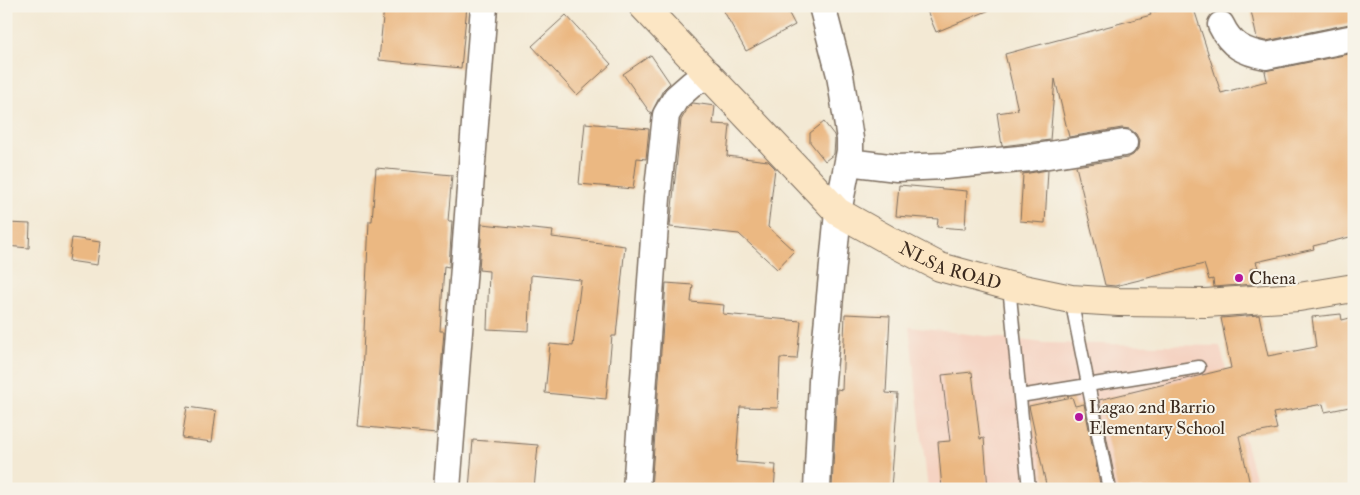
<svg xmlns="http://www.w3.org/2000/svg" width="1360" height="495" font-family="'IM FELL Double Pica',serif">
<style>
.built{fill:#f5d3c2}
.building{fill:#ebb882}
.lines{fill:none;stroke-linecap:round;stroke-linejoin:round}
.lane-casing{stroke:#7b6d5e;stroke-width:15}
.street-casing{stroke:#7b6d5e;stroke-width:29}
.secondary-casing{stroke:#7b6d5e;stroke-width:30}
.lane{stroke:#fff;stroke-width:12}
.street{stroke:#fff;stroke-width:26}
.secondary{stroke:#fce6c4;stroke-width:28}
.poi-dot{fill:#b5179e;stroke:#f7f3e8;stroke-width:2}
.labels{text-anchor:middle;dominant-baseline:central;stroke-width:4;stroke-linejoin:round;paint-order:stroke}
.street-label{font-size:18px;fill:#3b2a1e;stroke:#f7f3e8}
.poi-label{font-size:18px;fill:#3b2a1e;stroke:#f7f3e8;text-anchor:start}
</style>
<rect width="100%" height="100%" fill="#f7f3e8"/>
<filter id="ink" filterUnits="userSpaceOnUse"><feTurbulence type="fractalNoise" baseFrequency=".02" numOctaves="2"/><feDisplacementMap in="SourceGraphic" scale="10" xChannelSelector="R" yChannelSelector="G"/><feConvolveMatrix kernelMatrix="1 2 1 2 8 2 1 2 1" color-interpolation-filters="sRGB"/></filter>
<filter id="wash" filterUnits="userSpaceOnUse"><feTurbulence type="fractalNoise" baseFrequency=".0096" numOctaves="4" result="noise"/><feDisplacementMap in="SourceGraphic" scale="20" xChannelSelector="R" yChannelSelector="G"/><feGaussianBlur stdDeviation="1.12" result="paint"/><feColorMatrix in="noise" values="0 0 0 0 0 0 0 0 0 0 0 0 0 0 0 0 0 1.4 0 .05"/><feComposite in="paint" operator="in"/></filter>
<g filter="url(#wash)">
<rect width="100%" height="100%" fill="#f3e9d4"/>
<path class="built" d="M909 327 1044 343 1220 346 1258 489H928Z"/>
<g id="blocks">
<path class="building" d="M384 6H467L461 68 379 60Z
M721 6H785L795 25 746 51Z
M925 6H997V7L936 32Z
M1170 6H1193L1221 93 1267 81 1265 71 1354 53V236L1313 246 1314 249 1256 262 1258 267 1250 269 1253 284 1214 287 1213 279 1209 280 1204 264 1115 286 1105 285 1076 166 1127 158 1133 155 1138 149 1139 140 1136 134 1130 129 1122 128 1069 137 1055 79 1050 140 1002 146 997 113 1018 110 1005 54 1151 15 1150 13Z
M1250 6H1354V23L1266 41 1257 39Z
M566 15 611 64 577 95 532 46Z
M651 55 670 83 663 90 651 114 623 74Z
M693 103 715 106 713 124 730 125 727 156 768 161 775 168 768 227 794 251 777 269 739 234 670 227 681 120 688 108Z
M824 122 834 135 835 140 834 154 825 161 810 142V133Z
M585 123 649 129 646 159 637 158 633 189 579 184Z
M376 168 452 175 448 221H452L449 267 444 266 440 331H444L436 434 357 426 362 376 369 221H372Z
M1048 170 1045 223 1020 221 1023 174Z
M899 185 967 191 965 229 937 227 938 219 896 216Z
M7 223 30 224 29 248 6 246Z
M482 224 553 231 552 237 625 246 616 336H612L606 399 545 393 550 344 573 346 581 280 531 275 529 331 487 329 489 271 479 270Z
M72 238 100 242 97 265 69 261Z
M666 283 693 285 691 302 724 305 723 314 801 321 797 359 780 358 778 408 740 407 736 462 776 465 774 489H651Z
M845 314 890 316 886 393 898 394 891 489H832L836 406 837 389 842 390Z
M1341 314 1342 320 1354 317V406L1325 412 1323 404 1273 413 1277 429 1239 436 1251 489H1117L1099 400 1231 368 1221 318 1259 315 1268 356 1316 347 1312 317Z
M972 372 980 439 984 438 988 489H942L938 442 950 441 942 375Z
M1072 397 1075 406 1084 404 1101 489H1047L1029 406Z
M187 407 216 411 212 442 182 438Z
M473 440 538 445 534 489H469Z"/>
</g>
</g>
<g filter="url(#ink)">
<use href="#blocks" fill-opacity="0" stroke="#7b6d5e" stroke-width="1"/>
<g class="lines">
<g class="lane-casing">
<path id="lane" d="M1009 286 1029 489
M1071 299 1109 489
M1020 396 1199 367"/>
</g>
<g class="street-casing">
<path id="street" d="M1221 25C1231 46 1244 52 1266 56L1354 38
M848 162 897 168 945 166 1030 158 1124 143
M447 489 484 6
M636 489 657 198 666 115 676 98 692 84 709 74
M817 489 822 381 838 212 850 151V139L840 75 822 6"/>
</g>
<g class="secondary-casing">
<g id="secondary">
<path id="s1" d="M643 6 838 212 890 241 940 267 1009 286 1071 299 1119 302 1205 303 1299 297 1354 288"/>
</g>
</g>
<use href="#lane" class="lane"/>
<use href="#street" class="street"/>
<use href="#secondary" class="secondary"/>
</g>
</g>
<g class="poi-dot">
<circle cx="1239" cy="278" r="5"/>
<circle cx="1079" cy="417" r="5"/>
</g>
<g class="labels">
<g class="street-label">
<text stroke="none"><textPath href="#s1" startOffset="409">NLSA ROAD</textPath></text>
</g>
<g class="poi-label">
<text x="1249" y="278">Chena</text>
<text x="1089" y="407">Lagao 2nd Barrio<tspan x="1089" dy="21">Elementary School</tspan></text>
</g>
</g>
<rect width="1360" height="495" fill="none" stroke="#f7f3e8" stroke-width="25"/>
</svg>
